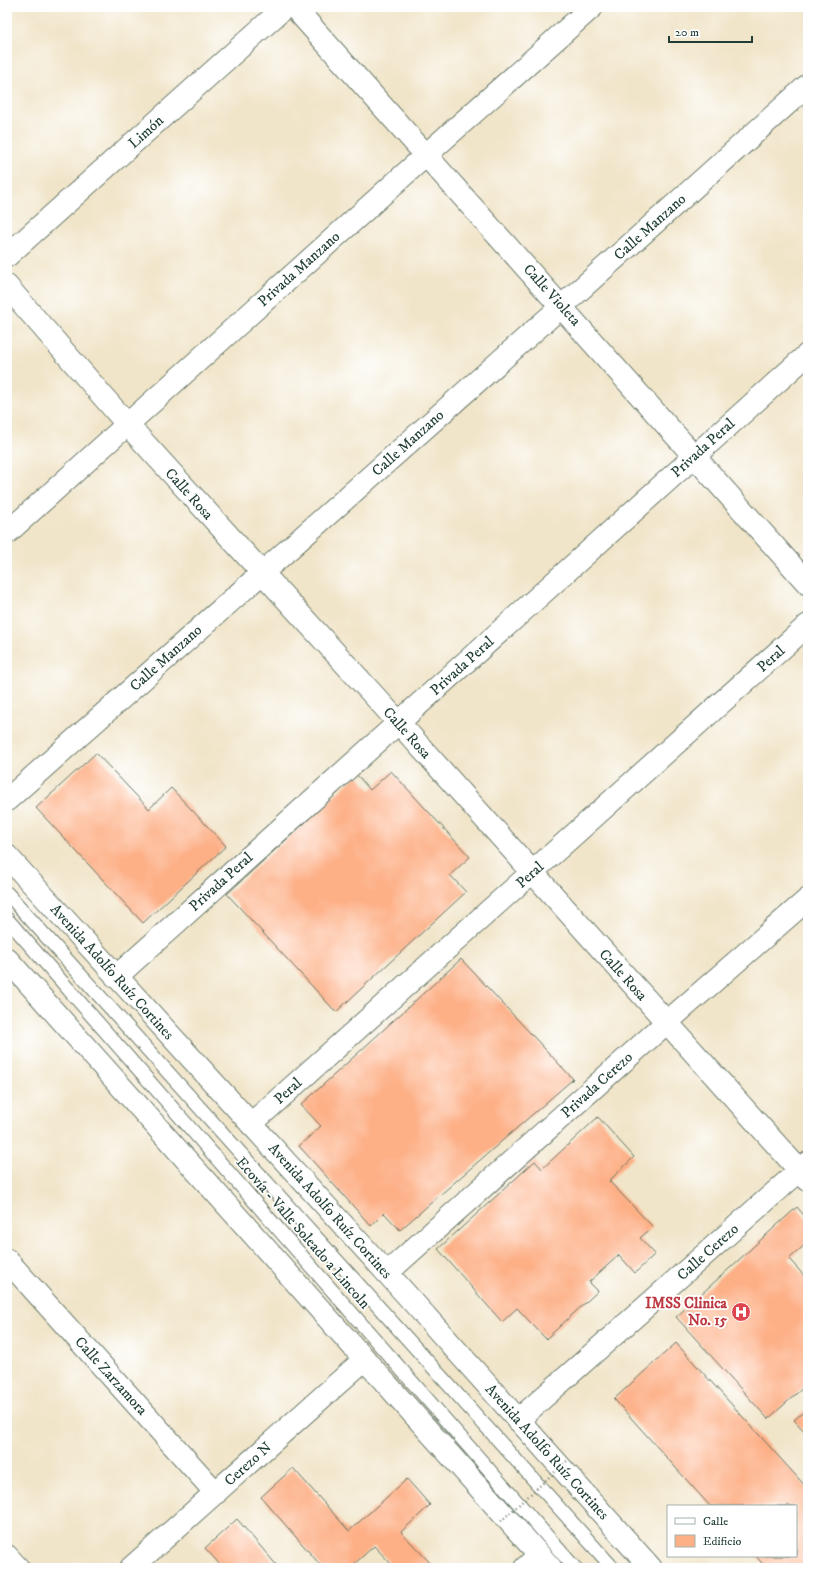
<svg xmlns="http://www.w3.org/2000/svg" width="815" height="1575" font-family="'IM FELL DW Pica',serif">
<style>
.building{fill:#fdaf85}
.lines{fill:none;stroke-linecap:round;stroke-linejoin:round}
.lane-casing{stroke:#687868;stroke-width:15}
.street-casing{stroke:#687868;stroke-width:24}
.primary-casing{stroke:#687868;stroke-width:24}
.lane{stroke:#fff;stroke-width:13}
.street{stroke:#fff;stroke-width:22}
.primary{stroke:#fff;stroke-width:22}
.path-bridge{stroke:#687868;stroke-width:2.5;stroke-dasharray:1 3;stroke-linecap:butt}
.labels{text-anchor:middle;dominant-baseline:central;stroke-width:3.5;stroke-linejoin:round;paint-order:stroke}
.street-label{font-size:15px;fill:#1f3d34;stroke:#fff}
.health-label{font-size:15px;font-weight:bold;fill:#be3a42;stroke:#fff;text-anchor:end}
</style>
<rect width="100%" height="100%" fill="#fff"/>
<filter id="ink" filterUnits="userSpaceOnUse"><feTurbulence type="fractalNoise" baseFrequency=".025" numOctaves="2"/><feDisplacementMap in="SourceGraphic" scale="8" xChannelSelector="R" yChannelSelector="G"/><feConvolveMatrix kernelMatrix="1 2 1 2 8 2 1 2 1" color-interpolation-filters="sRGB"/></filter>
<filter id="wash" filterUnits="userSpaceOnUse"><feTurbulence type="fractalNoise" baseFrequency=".012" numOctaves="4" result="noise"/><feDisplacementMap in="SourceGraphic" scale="16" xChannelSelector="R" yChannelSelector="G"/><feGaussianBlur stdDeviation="0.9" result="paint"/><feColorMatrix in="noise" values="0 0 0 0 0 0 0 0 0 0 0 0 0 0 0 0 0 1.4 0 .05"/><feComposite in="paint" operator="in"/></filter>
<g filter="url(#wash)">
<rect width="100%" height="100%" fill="#f1e5c9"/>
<g id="blocks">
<path class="building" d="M96 753 149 809 171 788 226 846 143 923 36 808Z
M391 771 470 857 450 875 466 892 336 1012 227 894 357 775 370 790Z
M461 959 573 1079 400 1230 384 1213 371 1226 299 1146 321 1126 301 1105Z
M598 1117 634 1157 609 1181 653 1227 640 1238 655 1254 635 1273 619 1255 589 1282 598 1291 546 1339 517 1308 502 1322 438 1249 535 1161 542 1169Z
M797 1207 808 1220V1242L789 1259 808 1280V1389L805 1386 768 1419 676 1317Z
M676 1343 808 1489V1568H766L756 1556H796V1506H710L614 1399Z
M808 1408V1433L807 1434 794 1420Z
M293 1468 349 1531 407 1479 430 1505 401 1532 435 1568H395L374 1546 350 1568H323L261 1497Z
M237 1519 279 1568H223L205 1548Z"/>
</g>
</g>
<g filter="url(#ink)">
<use href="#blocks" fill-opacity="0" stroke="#687868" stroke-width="1"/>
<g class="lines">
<g class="lane-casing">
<path id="lane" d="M7 893 613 1568
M7 919 575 1568"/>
</g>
<g class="street-casing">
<path id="street" d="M294 7 808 584
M7 256 285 7
M7 286 127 424 399 723 808 1180
M7 533 426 155 592 7
M7 800 562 306 808 85
M116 977 808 354
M251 1124 808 625
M7 1260 216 1493
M387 1273 666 1023 808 899
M518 1420 808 1163
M7 1556 18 1568
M131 1568 365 1359
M525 1568 539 1555"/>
</g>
<g class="primary-casing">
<path id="primary" d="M7 856 387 1273 651 1568
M7 959 551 1568"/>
</g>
<use href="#lane" class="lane"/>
<use href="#street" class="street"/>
<use href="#primary" class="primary"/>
<path class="path-bridge" d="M501 1521 568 1460"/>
</g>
</g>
<defs>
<g id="hospital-disc" transform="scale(1)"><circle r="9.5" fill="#e0444e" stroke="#fff"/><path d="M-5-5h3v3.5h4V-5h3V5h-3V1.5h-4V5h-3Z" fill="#fff"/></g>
</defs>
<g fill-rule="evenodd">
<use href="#hospital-disc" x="741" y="1312"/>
</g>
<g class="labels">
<g class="street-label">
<text transform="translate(146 132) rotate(-42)">Limón</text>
<text transform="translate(650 227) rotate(-42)">Calle Manzano</text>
<text transform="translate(299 269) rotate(-42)">Privada Manzano</text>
<text transform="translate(552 295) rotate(48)">Calle Violeta</text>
<text transform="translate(408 443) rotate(-42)">Calle Manzano</text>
<text transform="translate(703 448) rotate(-42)">Privada Peral</text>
<text transform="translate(189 494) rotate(48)">Calle Rosa</text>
<text transform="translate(166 658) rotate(-42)">Calle Manzano</text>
<text transform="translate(771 659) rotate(-42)">Peral</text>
<text transform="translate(462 666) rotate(-42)">Privada Peral</text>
<text transform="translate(407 733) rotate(48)">Calle Rosa</text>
<text transform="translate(530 875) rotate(-42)">Peral</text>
<text transform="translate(221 882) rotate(-42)">Privada Peral</text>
<text transform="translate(112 972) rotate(48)">Avenida Adolfo Ruíz Cortines</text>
<text transform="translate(623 975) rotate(48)">Calle Rosa</text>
<text transform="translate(597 1085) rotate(-42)">Privada Cerezo</text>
<text transform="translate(288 1091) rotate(-42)">Peral</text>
<text transform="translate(330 1211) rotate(48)">Avenida Adolfo Ruíz Cortines</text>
<text transform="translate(303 1233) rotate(49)">Ecovía - Valle Soleado a Lincoln</text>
<text transform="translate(708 1252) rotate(-42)">Calle Cerezo</text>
<text transform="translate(111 1376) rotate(48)">Calle Zarzamora</text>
<text transform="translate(547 1452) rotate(48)">Avenida Adolfo Ruíz Cortines</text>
<text transform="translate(248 1464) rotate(-42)">Cerezo N</text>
</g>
<g class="health-label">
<text x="727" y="1303">IMSS Clinica<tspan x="727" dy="17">No. 15</tspan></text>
</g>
</g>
<rect width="815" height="1575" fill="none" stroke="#fff" stroke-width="24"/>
<rect x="667" y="1505" width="130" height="52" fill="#ffffff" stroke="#a5b1ae"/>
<rect x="675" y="1518" width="20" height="6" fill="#ffffff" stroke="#a5b1ae"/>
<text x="703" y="1525" font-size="12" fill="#1f3d34">Calle</text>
<rect x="675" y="1535" width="20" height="12" fill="#fdaf85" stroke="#a5b1ae"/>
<text x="703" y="1545" font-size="12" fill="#1f3d34">Edificio</text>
<path d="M669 36v6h83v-6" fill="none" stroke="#1f3d34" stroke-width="2"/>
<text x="675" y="36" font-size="12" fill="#1f3d34" stroke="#ffffff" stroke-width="3" paint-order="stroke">20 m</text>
</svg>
